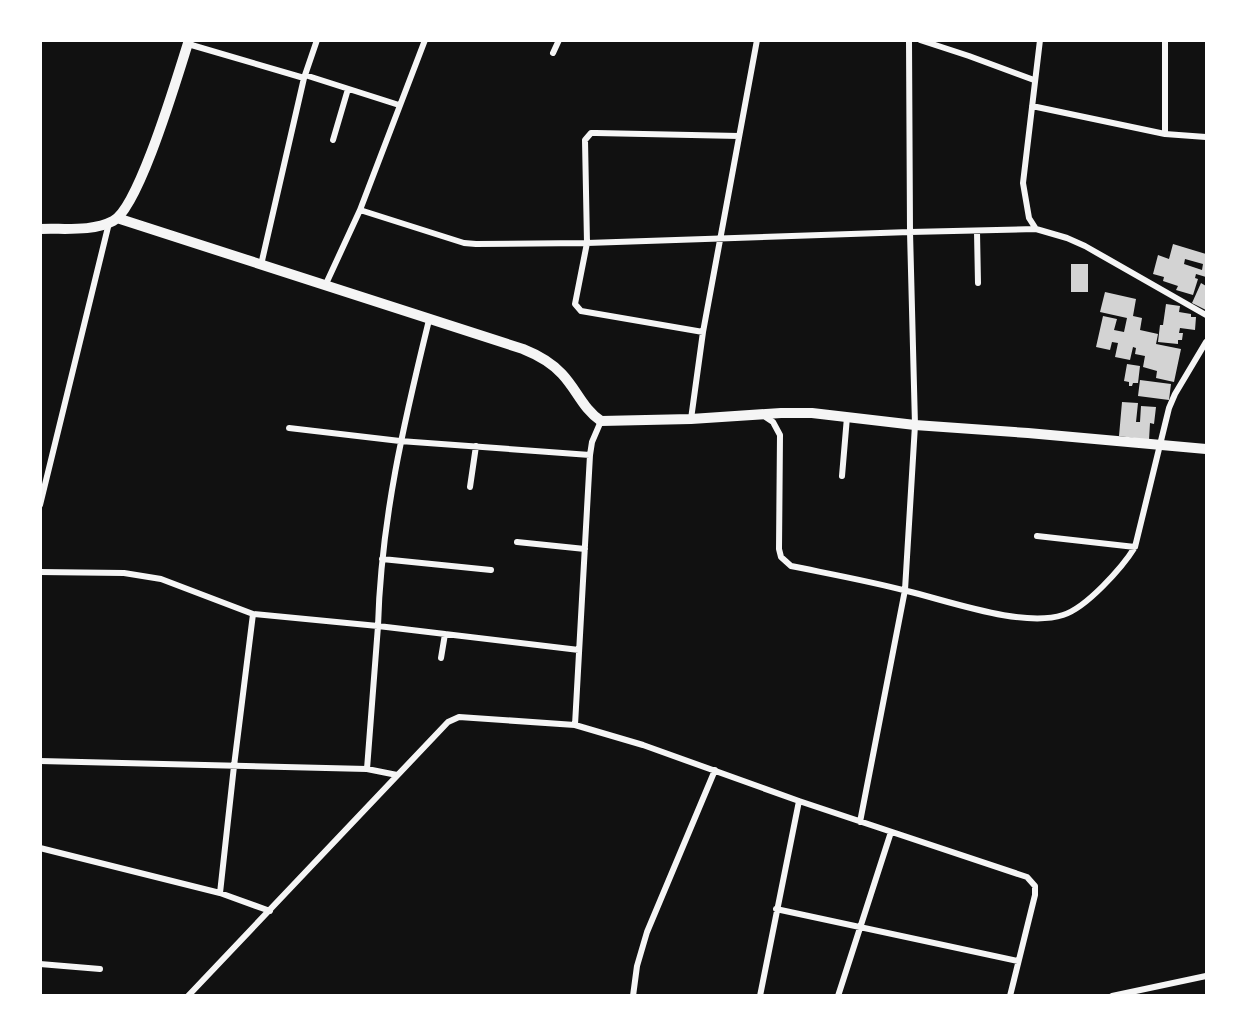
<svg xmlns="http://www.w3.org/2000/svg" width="1247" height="1036" font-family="'Public Sans',sans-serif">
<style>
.building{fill:#d3d3d3;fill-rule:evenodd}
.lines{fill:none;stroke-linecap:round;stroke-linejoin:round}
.minor{stroke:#f5f5f5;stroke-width:6}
.tertiary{stroke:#f5f5f5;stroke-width:10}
</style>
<rect width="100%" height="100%" fill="#111"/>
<path class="building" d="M1173 244 1206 254V277L1196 274 1195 278 1198 279 1193 295 1176 290 1178 286 1163 281 1164 277 1153 274 1158 255 1169 259ZM1185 259 1203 264 1202 270 1184 264Z
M1071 264H1088V292H1071Z
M1201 283 1206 286V310L1192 303Z
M1105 292 1136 299 1133 316 1142 318 1140 330 1158 334 1156 344 1181 349 1174 382 1156 378 1157 371 1143 367 1145 356 1135 354 1136 348 1133 347 1130 360 1115 357 1118 343 1112 342 1110 350 1096 347 1103 316 1117 319 1114 330 1124 332 1127 318 1100 312Z
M1166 304 1180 306 1179 312 1191 314V317H1196L1195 330 1180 328 1179 333H1183L1182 340H1178V344L1158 342 1160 325H1163Z
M1127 364 1140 366 1138 383H1133L1132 386H1129V382L1124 381Z
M1140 380 1171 384 1169 400 1138 396Z
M1122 402 1138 403 1136 422H1140L1141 406 1156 407 1154 424 1150 423 1149 440 1119 436Z"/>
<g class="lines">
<path class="minor" d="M425 40 360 210 464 243 476 244 587 243 910 232 1036 229 1067 238 1085 246 1206 315
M920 40 969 56 1034 80
M188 44 304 78
M553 53 559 40
M305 75 399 105
M1032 106 1165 134 1206 137
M1165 134V40
M333 140 348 89
M1036 229 1029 218 1023 183 1040 40
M977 232 978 283
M261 265 304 78 317 40
M325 286 360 210
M429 320C404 422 381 520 378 626L579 650
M703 332 581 311 575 304 587 243 585 140 591 133H596L739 136
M764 416 773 422 780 435 779 549 781 557 791 566C830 574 869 581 907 591 949 601 1023 628 1063 615 1086 608 1122 568 1135 547L1169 408 1175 394 1206 342
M691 419 703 332 757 40
M289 428 400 441 590 455
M842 476 847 417
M470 487 476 446
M40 505 109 223
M1037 536 1135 547
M517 542 585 549
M382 559 491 570
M40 572 124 573 161 579 253 614 378 626 367 769
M441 658 445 634
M575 725 590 455 592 442 601 421
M40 761 367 769 397 775
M860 822 905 590 915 425 910 232 909 40
M40 848 220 893 270 911
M220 893 234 766 253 614
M776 909 1018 961
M40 964 100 969
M188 996 448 722 459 717 575 725 643 745 799 801 1027 877 1035 886V895L1010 996
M633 996 637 966 647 932 715 770
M760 996 799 801
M838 996 891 832
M1112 996 1206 976"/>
<path class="tertiary" d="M117 218 523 349C538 355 551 362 562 374 577 390 583 409 601 421L691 419 781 413H812L915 425 1028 433 1206 449
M40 229C64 228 92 232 113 221 139 208 178 74 189 40"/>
</g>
<rect width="1247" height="1036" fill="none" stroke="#ffffff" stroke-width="84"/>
</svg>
